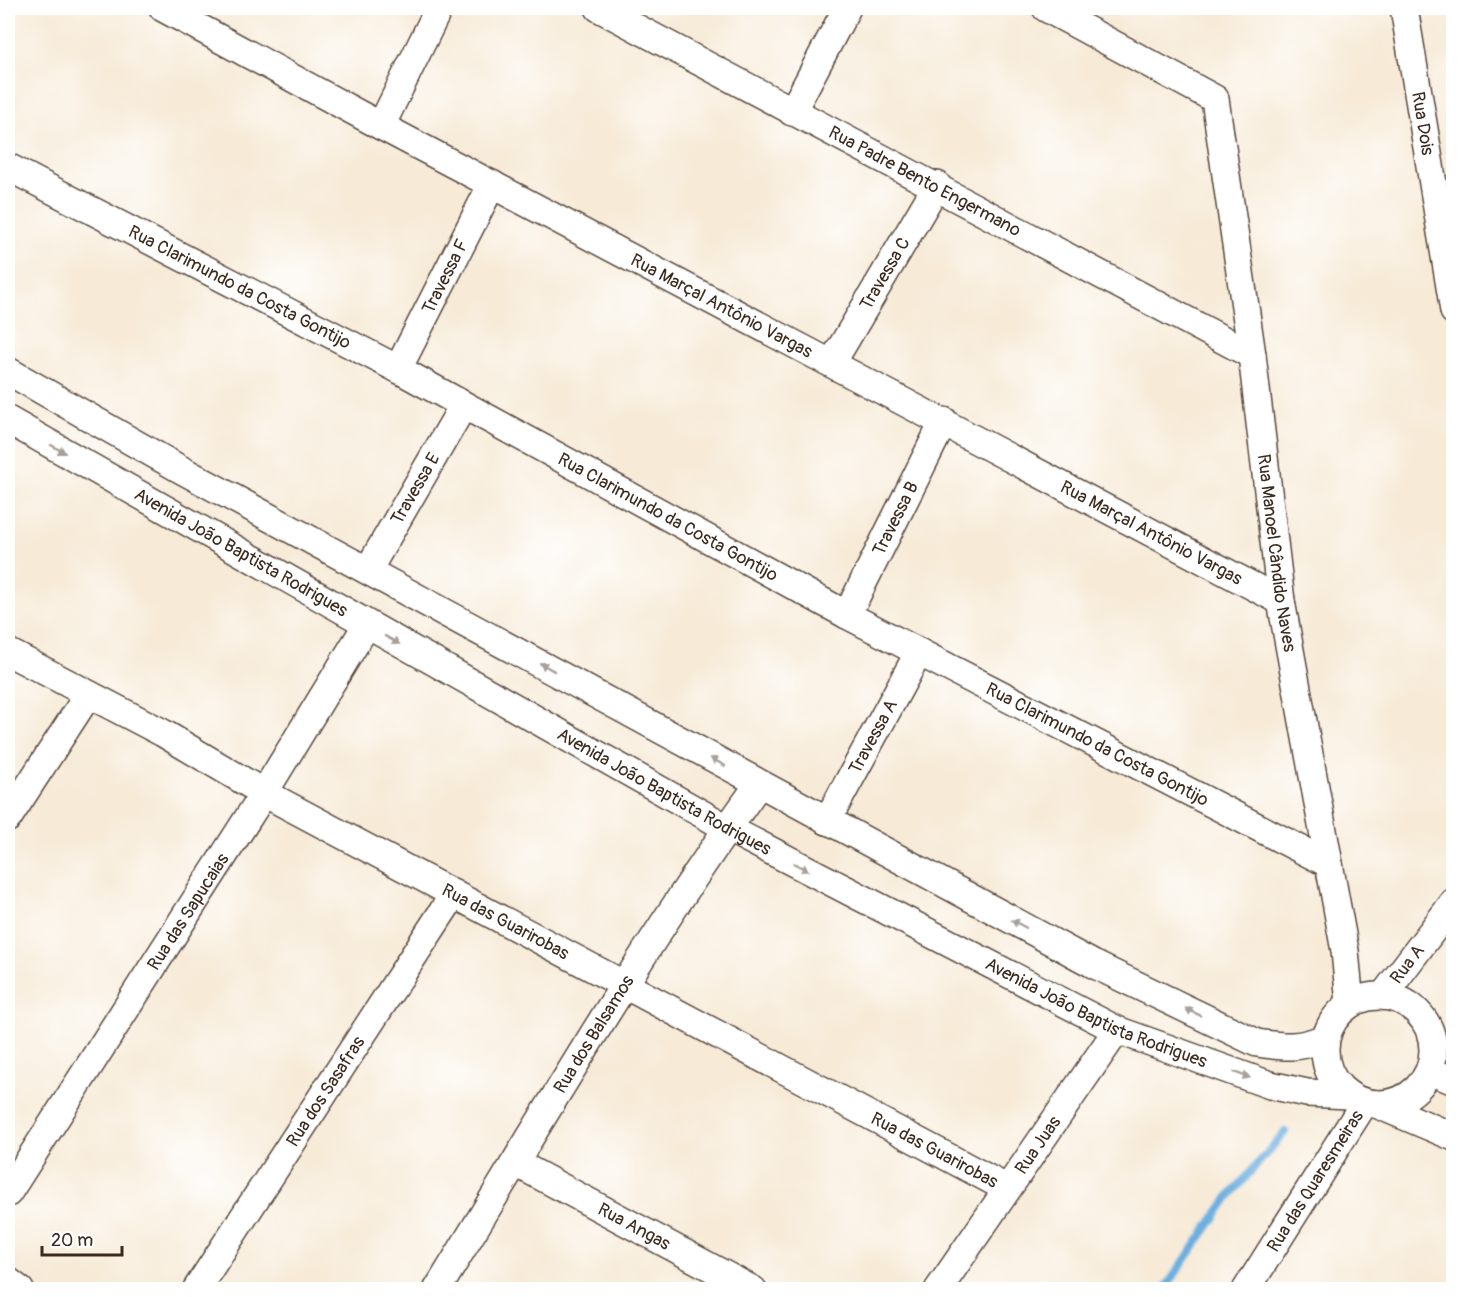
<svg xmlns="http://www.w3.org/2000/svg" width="1461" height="1297" font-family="Pangolin,sans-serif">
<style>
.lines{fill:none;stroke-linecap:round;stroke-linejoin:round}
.stream{stroke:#6bafe1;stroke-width:8}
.minor-casing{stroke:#57473a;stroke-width:30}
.minor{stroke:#fff;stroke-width:27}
.oneway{fill:#a79f9a}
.labels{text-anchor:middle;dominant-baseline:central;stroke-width:5;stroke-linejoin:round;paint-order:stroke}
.street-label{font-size:18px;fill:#3b2a1e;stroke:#fff}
</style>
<rect width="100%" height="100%" fill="#fff"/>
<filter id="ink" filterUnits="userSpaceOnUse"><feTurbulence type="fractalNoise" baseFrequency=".0167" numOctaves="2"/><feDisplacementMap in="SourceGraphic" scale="12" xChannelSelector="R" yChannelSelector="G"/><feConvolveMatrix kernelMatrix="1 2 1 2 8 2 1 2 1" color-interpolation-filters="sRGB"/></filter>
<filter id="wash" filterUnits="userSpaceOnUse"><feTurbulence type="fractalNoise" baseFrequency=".008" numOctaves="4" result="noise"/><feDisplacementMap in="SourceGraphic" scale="24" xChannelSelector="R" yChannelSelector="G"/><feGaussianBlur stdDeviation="1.35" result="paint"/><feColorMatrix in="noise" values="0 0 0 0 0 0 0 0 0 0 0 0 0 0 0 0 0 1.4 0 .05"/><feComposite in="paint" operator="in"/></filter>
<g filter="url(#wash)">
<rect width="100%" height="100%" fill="#f7ebd8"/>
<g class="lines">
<path class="stream" d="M1164 1290 1229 1197 1285 1132"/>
</g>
</g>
<g filter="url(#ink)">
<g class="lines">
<g class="minor-casing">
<g id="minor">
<path id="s1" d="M163 8 381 126 1281 601"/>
<path id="s2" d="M599 8 1252 355"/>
<path id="s3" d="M1046 8 1215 99 1252 355 1281 601 1345 951 1350 1004"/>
<path id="s4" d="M1404 8 1454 311"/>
<path d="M792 112 847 8"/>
<path d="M381 126 439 8"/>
<path id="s5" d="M8 167 398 369 847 615 1329 864"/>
<path id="s6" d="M832 363 937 185"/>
<path id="s7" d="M398 369 492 184"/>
<path d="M8 371 180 469 1093 964 1257 1043C1285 1047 1300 1049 1326 1037"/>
<path id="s8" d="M8 420 727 828 1117 1030 1270 1085 1307 1093 1349 1095"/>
<path id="s9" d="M368 570 463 406"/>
<path id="s10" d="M847 615 944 421"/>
<path id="s11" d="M8 652 163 733 264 793 1006 1188"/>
<path d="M8 818 88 695"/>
<path id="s12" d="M827 821 919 652"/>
<path id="s13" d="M1383 996 1454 902"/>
<circle cx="1379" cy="1050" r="54"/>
<path d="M1430 1071 1454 1081"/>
<path d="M1376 1104 1454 1137"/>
<path id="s14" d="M516 1163 753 1290"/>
<path id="s15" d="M8 1193 264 793 366 626"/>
<path d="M8 1281 20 1290"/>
<path id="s16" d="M196 1290 454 894"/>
<path id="s17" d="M437 1290C542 1120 642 946 759 784"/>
<path id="s18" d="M938 1290 1117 1030"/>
<path id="s19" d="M1246 1290 1365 1102"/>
</g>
</g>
<use href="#minor" class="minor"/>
</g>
<defs><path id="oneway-solid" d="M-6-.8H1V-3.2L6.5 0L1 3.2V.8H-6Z" transform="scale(1.5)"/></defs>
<g class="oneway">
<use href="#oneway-solid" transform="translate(58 449) rotate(30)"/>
<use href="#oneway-solid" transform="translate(392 640) rotate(29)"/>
<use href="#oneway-solid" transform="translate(547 667) rotate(-151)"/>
<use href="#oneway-solid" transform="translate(718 762) rotate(-151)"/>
<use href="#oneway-solid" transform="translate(801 867) rotate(27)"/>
<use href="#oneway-solid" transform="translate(1019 924) rotate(-152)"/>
<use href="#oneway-solid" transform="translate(1193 1012) rotate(-154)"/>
<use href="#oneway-solid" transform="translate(1242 1075) rotate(20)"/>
</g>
</g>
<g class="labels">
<g class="street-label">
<text stroke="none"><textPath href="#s4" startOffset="117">Rua Dois</textPath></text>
<text stroke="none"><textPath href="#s2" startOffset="369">Rua Padre Bento Engermano</textPath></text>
<text stroke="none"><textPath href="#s6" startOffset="104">Travessa C</textPath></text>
<text stroke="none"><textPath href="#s7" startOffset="104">Travessa F</textPath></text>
<text stroke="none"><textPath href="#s5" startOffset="261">Rua Clarimundo da Costa Gontijo</textPath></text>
<text stroke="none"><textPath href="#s1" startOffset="633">Rua Marçal Antônio Vargas</textPath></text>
<text stroke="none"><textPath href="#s9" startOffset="94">Travessa E</textPath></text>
<text stroke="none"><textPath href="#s5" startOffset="747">Rua Clarimundo da Costa Gontijo</textPath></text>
<text stroke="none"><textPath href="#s10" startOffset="108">Travessa B</textPath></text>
<text stroke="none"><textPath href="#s1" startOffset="1119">Rua Marçal Antônio Vargas</textPath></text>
<text stroke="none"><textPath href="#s3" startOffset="650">Rua Manoel Cândido Naves</textPath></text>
<text stroke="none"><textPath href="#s8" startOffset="268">Avenida João Baptista Rodrigues</textPath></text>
<text stroke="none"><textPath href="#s12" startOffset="96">Travessa A</textPath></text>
<text stroke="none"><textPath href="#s5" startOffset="1233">Rua Clarimundo da Costa Gontijo</textPath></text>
<text stroke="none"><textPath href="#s8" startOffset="754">Avenida João Baptista Rodrigues</textPath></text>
<text stroke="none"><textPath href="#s15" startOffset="334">Rua das Sapucaias</textPath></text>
<text stroke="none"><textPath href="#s11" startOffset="566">Rua das Guarirobas</textPath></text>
<text stroke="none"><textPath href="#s13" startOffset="40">Rua A</textPath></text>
<text stroke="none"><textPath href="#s8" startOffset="1240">Avenida João Baptista Rodrigues</textPath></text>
<text stroke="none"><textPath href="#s17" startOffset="300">Rua dos Balsamos</textPath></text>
<text stroke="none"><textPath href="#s16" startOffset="237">Rua dos Sasafras</textPath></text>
<text stroke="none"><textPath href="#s18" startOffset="176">Rua Juas</textPath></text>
<text stroke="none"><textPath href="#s11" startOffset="1052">Rua das Guarirobas</textPath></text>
<text stroke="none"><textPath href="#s19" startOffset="129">Rua das Quaresmeiras</textPath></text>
<text stroke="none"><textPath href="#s14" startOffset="134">Rua Angas</textPath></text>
</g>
</g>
<rect width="1461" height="1297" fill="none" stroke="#fff" stroke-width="30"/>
<path d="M42 1246v9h80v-9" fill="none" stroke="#3b2a1e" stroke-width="3"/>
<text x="51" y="1246" font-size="18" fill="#3b2a1e" stroke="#ffffff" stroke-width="4.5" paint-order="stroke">20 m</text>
</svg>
